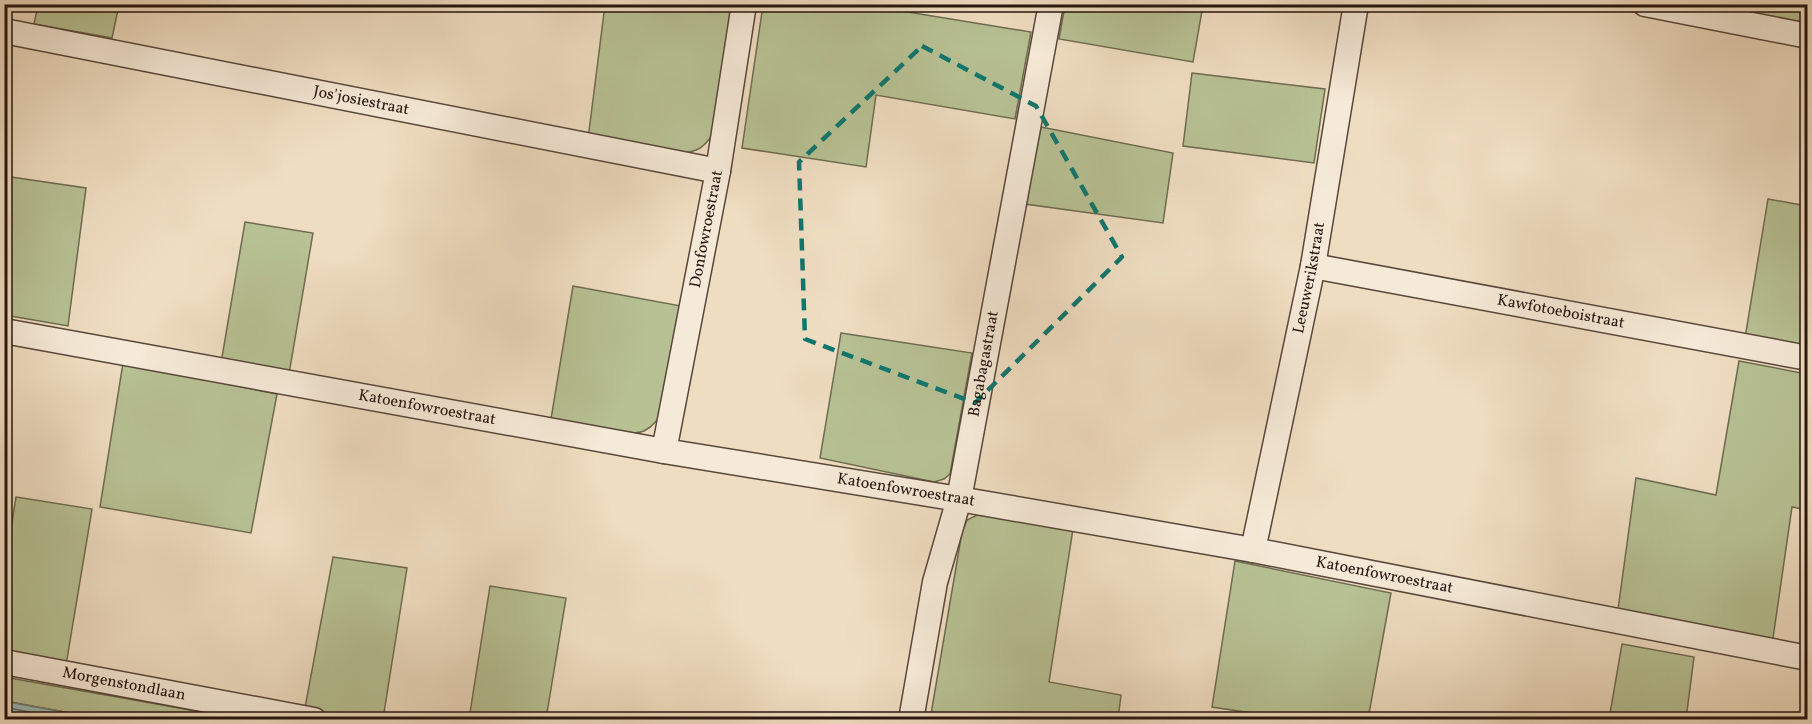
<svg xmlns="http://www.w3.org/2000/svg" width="1812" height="724" font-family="Vollkorn,serif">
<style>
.green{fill:#b7c194;stroke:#6e6b51;stroke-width:1.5}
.water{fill:#9abbb7;stroke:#6c7973;stroke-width:1.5}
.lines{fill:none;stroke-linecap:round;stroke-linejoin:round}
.shore{stroke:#606862;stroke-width:1.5}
.minor-casing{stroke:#58473b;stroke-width:27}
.minor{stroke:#f5e9d7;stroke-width:24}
.marked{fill:none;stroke:#0f766e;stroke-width:4.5;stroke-dasharray:12 8;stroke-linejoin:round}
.labels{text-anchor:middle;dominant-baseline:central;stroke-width:4.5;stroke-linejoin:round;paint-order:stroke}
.street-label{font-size:16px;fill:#26150e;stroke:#f5e9d7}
</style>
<rect width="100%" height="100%" fill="#efddc1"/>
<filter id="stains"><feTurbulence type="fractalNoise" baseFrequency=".00333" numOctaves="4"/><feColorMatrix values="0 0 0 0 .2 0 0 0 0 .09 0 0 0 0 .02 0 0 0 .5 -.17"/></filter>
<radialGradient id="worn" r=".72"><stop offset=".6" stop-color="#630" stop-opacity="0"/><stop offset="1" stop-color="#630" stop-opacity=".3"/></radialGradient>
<path class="green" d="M712 4 736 8 715 132C703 148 699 152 679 153L588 139 605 5Z
M38 5H119L112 38 34 24Z
M763 5H865L1031 32 1015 119 876 95 866 167 742 148Z
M1065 5H1203L1193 62 1059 39Z
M1666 5H1807V30Z
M1192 73 1325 89 1314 163 1183 146Z
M1041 127 1173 153 1163 223 1025 204Z
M4 176 86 188 68 326 5 315Z
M1768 199 1807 206V349L1745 338Z
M245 222 313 233 289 374 221 363Z
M573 286 681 306 663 410C658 419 654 426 644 431 628 438 570 423 551 419Z
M841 333 972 353 950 474 944 479 934 482 820 458Z
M1739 361 1807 374V510L1792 507 1772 645 1617 617 1636 478 1716 495Z
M123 363 277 394 251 533 100 507Z
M16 497 92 509 66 665 5 655V567Z
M987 510 1073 529 1049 682 1121 695 1118 719 930 720 962 532 967 520Z
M333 557 407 568 383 719H344L304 713Z
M1235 561 1391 593 1368 719H1293L1212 707Z
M490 586 566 598 546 719H469Z
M1622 644 1694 657 1686 719H1609Z
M4 677 242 719H103L5 701Z"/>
<path class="water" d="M5 701 14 703 103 719H5Z"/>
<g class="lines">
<path class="shore" d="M4 707 69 720"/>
<g class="minor-casing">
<g id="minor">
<path d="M1645 4 1808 36"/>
<path id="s1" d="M4 31 718 171"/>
<path id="s2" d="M1313 266 1808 358"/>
<path id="s3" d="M4 331 664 451 959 499 1253 550 1808 658"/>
<path id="s4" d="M664 451 718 171 744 4"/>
<path id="s5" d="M1253 550 1313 266 1356 4"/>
<path id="s6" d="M4 662 314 720"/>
<path id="s7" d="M911 720 935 582 959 499 1051 4"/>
</g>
</g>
<use href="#minor" class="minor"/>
</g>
<path class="marked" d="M922 46 1036 106 1122 257 975 403 805 339 799 162Z"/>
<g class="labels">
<g class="street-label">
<text stroke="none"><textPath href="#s1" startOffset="364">Jos'josiestraat</textPath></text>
<text stroke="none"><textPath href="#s4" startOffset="226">Donfowroestraat</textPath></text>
<text stroke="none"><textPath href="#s5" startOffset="278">Leeuwerikstraat</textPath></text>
<text stroke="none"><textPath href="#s2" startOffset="252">Kawfotoeboistraat</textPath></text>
<text stroke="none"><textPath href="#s7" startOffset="364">Bagabagastraat</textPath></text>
<text stroke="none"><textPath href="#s3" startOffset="430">Katoenfowroestraat</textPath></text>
<text stroke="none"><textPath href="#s3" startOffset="916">Katoenfowroestraat</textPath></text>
<text stroke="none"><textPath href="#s3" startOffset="1402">Katoenfowroestraat</textPath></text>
<text stroke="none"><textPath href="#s6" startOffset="122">Morgenstondlaan</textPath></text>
</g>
</g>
<rect width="1812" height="724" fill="none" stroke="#efddc1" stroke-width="24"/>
<rect x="6" y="6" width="1800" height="712" fill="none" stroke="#26150e" stroke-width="3"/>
<rect x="12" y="12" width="1788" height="700" fill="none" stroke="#26150e" stroke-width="1.5"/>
<rect width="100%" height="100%" filter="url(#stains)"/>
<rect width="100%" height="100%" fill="url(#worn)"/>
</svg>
